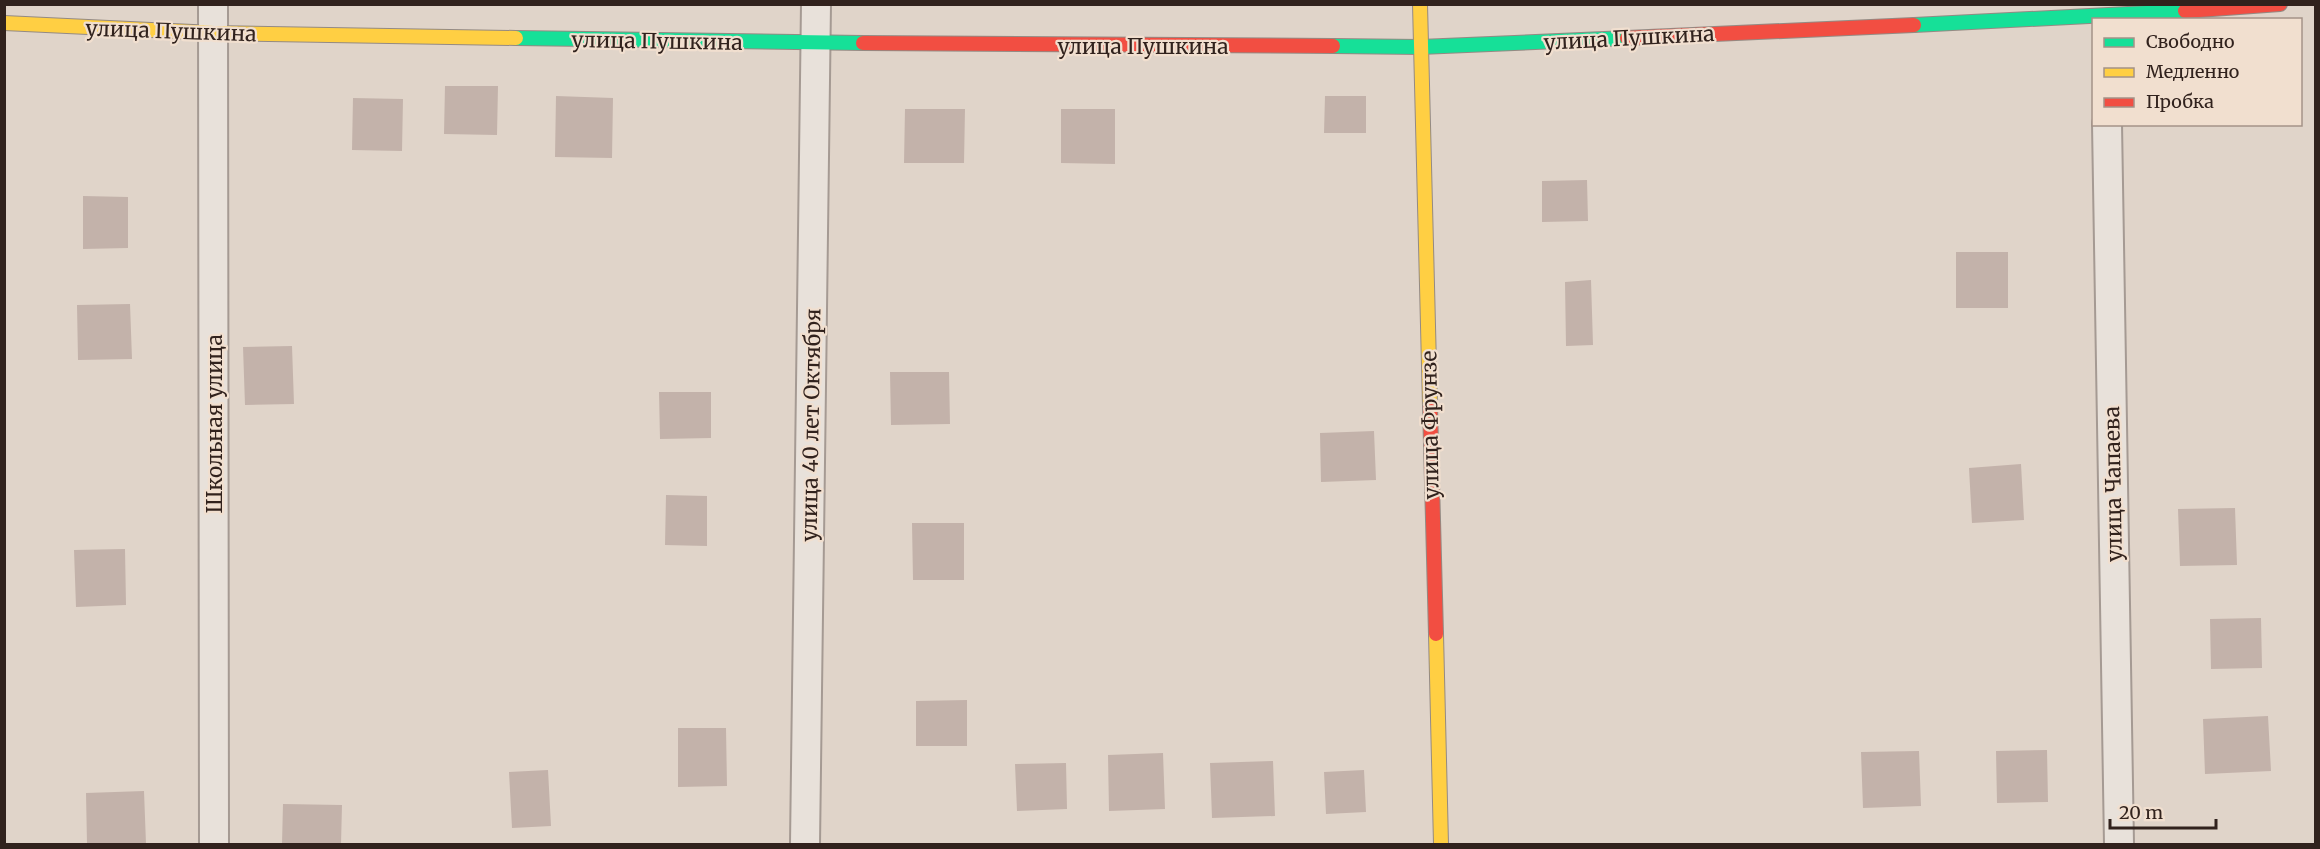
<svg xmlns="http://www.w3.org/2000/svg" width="2320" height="849" font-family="Merriweather,serif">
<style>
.building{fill:#c3b2aa}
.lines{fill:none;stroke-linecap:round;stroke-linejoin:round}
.street-casing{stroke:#a59a93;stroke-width:32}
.fast-casing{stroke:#948a83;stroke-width:16}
.slow-casing{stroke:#948a83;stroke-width:16}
.jam-casing{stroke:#948a83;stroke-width:16}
.street{stroke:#e8e1da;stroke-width:28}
.fast{stroke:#16e098;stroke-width:14}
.slow{stroke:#ffcf43;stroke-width:14}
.jam{stroke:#f24e42;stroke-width:14}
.labels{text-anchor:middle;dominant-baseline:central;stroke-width:4.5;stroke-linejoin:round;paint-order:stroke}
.street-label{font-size:21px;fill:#31221d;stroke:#f1dfcf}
</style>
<rect width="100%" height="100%" fill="#e0d4c9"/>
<path class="building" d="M445 86H498L497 135 444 134Z
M556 96 613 98 612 158 555 157Z
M1325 96H1366V133H1324Z
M353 98 403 99 402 151 352 150Z
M905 109H965L964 163H904Z
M1061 109H1115V164L1061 163Z
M1587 180 1588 221 1542 222V181Z
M83 196 128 197V248L83 249Z
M1956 252H2008V308H1956Z
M1591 280 1593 345 1566 346 1565 282Z
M130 304 132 359 78 360 77 305Z
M292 346 294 404 245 405 243 347Z
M890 372H949L950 424 891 425Z
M659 392H711V438L660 439Z
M1374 431 1376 480 1321 482 1320 433Z
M2021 464 2024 520 1972 523 1969 468Z
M666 495 707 496V546L665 545Z
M2235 508 2237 565 2180 566 2178 509Z
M912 523H964V580H913Z
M125 549 126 605 76 607 74 550Z
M2261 618 2262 668 2211 669 2210 619Z
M967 700V746H916V701Z
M2268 716 2271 771 2205 774 2203 719Z
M678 728H726L727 786 678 787Z
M2047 750 2048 802 1997 803 1996 751Z
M1919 751 1921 806 1863 808 1861 752Z
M1163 753 1165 809 1109 811 1108 755Z
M1273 761 1275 816 1212 818 1210 763Z
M1066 763 1067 809 1017 811 1015 764Z
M548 770 551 826 512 828 509 772Z
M1364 770 1366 812 1326 814 1324 772Z
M144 791 146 844H87L86 793Z
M283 804 342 805 341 844H282Z"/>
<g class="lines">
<g class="street-casing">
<path id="street" d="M213 4 214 844
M2107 124 2119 844
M805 844 816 4"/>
</g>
<g class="fast-casing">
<path id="fast" d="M1914 25 2185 11
M516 38 863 43
M1333 46 1420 47 1627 38"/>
</g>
<g class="slow-casing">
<path id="slow" d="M1420 4 1430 406
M4 23 214 33 516 38
M1436 634 1441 844"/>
</g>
<g class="jam-casing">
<path id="jam" d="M2185 11 2280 4
M1627 38 1914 25
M863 43 1333 46
M1430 406 1436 634"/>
</g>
<use href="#street" class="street"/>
<use href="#fast" class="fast"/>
<use href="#slow" class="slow"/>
<use href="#jam" class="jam"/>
</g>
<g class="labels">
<g class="street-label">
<text transform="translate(171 31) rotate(2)">улица Пушкина</text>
<text transform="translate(1629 38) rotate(-3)">улица Пушкина</text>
<text transform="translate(657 41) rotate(1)">улица Пушкина</text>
<text x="1143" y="46">улица Пушкина</text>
<text transform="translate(214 424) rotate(-90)">Школьная улица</text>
<text transform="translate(811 425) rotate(-89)">улица 40 лет Октября</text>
<text transform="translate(1430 425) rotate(-91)">улица Фрунзе</text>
<text transform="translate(2113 484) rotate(-91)">улица Чапаева</text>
</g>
</g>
<rect width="2320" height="849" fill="none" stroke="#31221d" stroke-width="12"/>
<rect x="2092" y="18" width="210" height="108" fill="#f1dfcf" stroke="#a49388" stroke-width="1.5"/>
<rect x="2104" y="38" width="30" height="9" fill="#16e098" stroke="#a49388" stroke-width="1.5"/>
<text x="2146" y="48" font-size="18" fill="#31221d">Свободно</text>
<rect x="2104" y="68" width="30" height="9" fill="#ffcf43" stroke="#a49388" stroke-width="1.5"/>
<text x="2146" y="78" font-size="18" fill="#31221d">Медленно</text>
<rect x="2104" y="98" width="30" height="9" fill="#f24e42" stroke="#a49388" stroke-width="1.5"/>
<text x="2146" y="108" font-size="18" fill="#31221d">Пробка</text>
<path d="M2110 819v9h106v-9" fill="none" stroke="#31221d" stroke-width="3"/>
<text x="2119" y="819" font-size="18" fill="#31221d" stroke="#f1dfcf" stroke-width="4.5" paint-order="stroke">20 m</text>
</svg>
